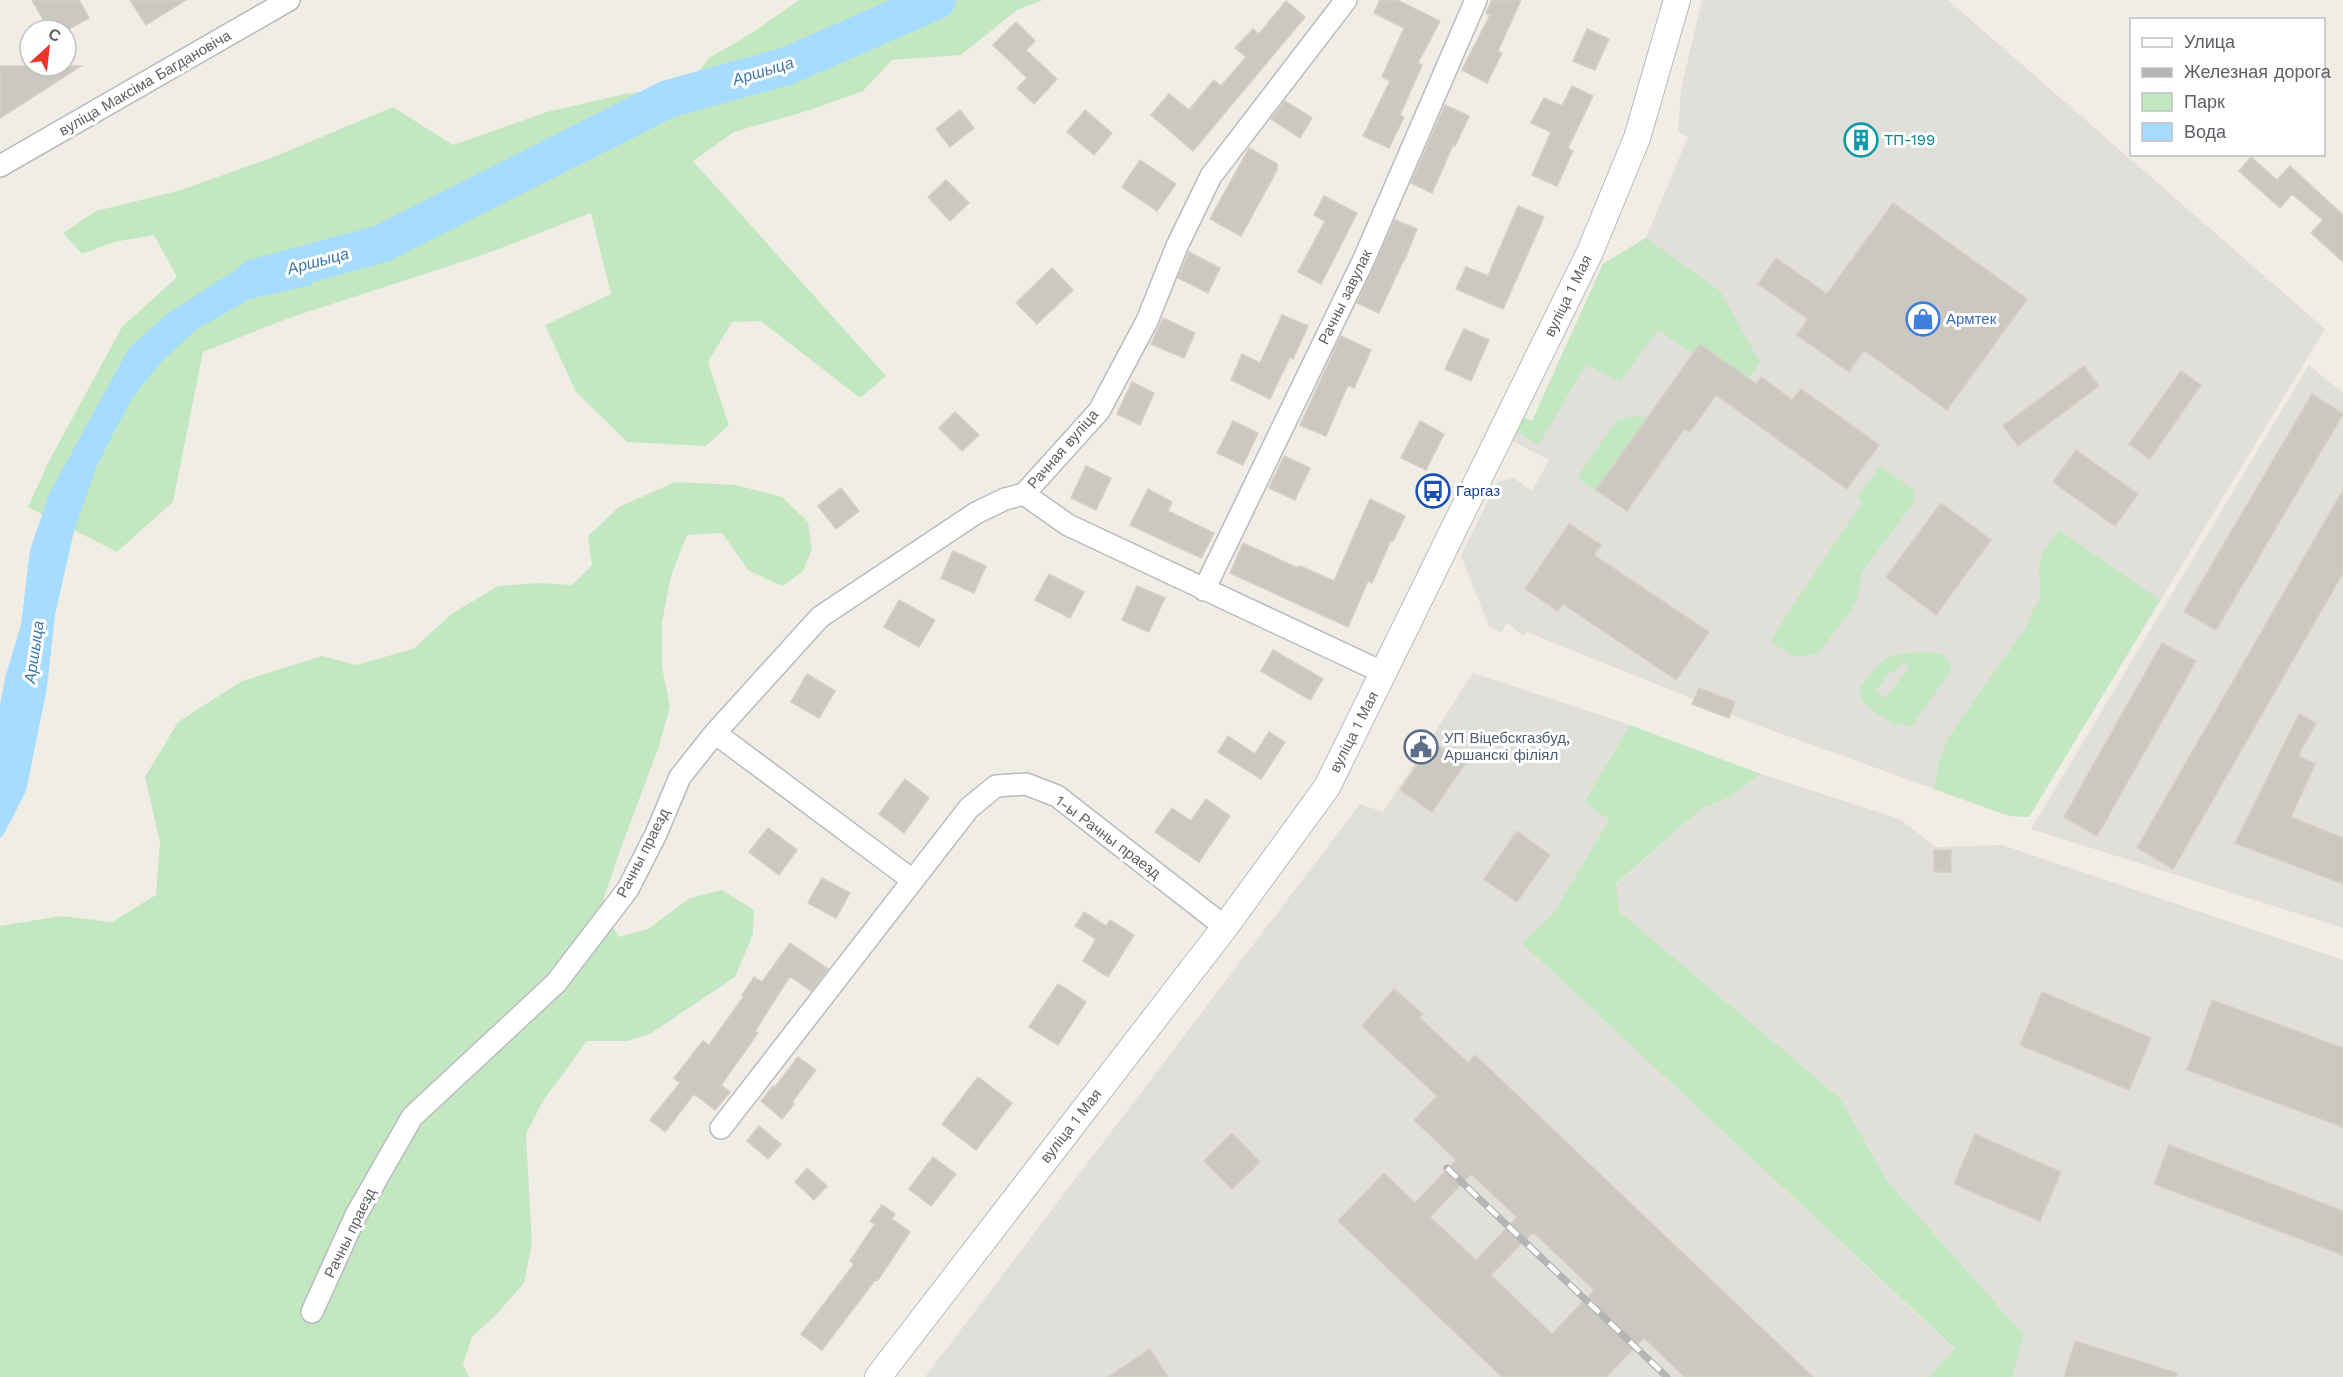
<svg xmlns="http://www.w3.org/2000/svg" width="2343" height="1377" font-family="'Work Sans',sans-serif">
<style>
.industrial{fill:#e1dfd9}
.green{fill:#c3e8c1;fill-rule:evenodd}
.water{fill:#a6dcff}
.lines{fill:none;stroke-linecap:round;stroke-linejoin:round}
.river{stroke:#a6dcff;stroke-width:38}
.building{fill:#cbc8c2;stroke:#d5cfc3;stroke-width:1.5;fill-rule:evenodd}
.minor-casing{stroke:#b8bbbf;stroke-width:24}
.tertiary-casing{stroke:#b8bbbf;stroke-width:28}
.minor{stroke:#fff;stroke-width:21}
.tertiary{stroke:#fff;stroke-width:26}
.rail-casing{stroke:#b4b5b6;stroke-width:7}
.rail{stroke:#fff;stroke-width:4.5;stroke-dasharray:14;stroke-linecap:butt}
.labels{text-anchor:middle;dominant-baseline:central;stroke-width:6;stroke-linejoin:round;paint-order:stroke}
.street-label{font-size:15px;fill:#5d6166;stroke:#fff}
.culture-label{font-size:15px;fill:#0d838f;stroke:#fff;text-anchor:start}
.shop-label{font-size:15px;fill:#366cbe;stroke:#fff;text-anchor:start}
.transit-label{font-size:15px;fill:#164399;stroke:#fff;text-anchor:start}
.service-label{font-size:15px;fill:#4e5e75;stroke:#fff;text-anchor:start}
.water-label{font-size:16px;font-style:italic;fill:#3c77ac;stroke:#fff}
</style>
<rect width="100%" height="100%" fill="#f0ede5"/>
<path class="industrial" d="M1702 0H1948L2325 329 2029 817 2009 816 1757 725 1527 632 1523 636 1507 623 1501 633 1489 626 1461 556 1497 482 1514 478 1532 491 1549 460 1509 439 1521 416 1532 421 1603 264 1646 238 1688 137 1678 132 1681 89Z
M2309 365 2343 393V928L2031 829Z
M1473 673 1630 725 1584 802 1609 820 1553 914 1523 943 1955 1350 1929 1377H925L1360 804 1383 812Z
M1761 774 1900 819 1935 847 2002 845 2343 960V1377H2012L2024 1335 1888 1182 1840 1098 1620 912 1616 885 1701 809 1730 797Z"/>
<path class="green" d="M799 0H1043L1017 10 961 55 892 60 863 91 810 110 734 132 693 161 886 376 860 398 761 321 732 322 708 362 729 425 706 446 627 442 576 392 545 325 611 294 591 213 480 256 289 318 203 352 173 502 117 552 28 507 49 461 122 327 177 277 154 235 114 242 82 254 63 233 96 211 181 190 271 158 393 107 453 145 547 112 625 94 689 85 709 58 752 33Z
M1646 238 1720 291 1760 362 1737 395 1735 369 1701 344 1693 354 1658 330 1620 382 1586 364 1539 445 1513 430 1521 416 1532 421 1603 264Z
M1632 416 1647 418 1596 490 1581 481 1578 476 1616 421Z
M1880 466 1914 490 1915 501 1862 572 1857 602 1819 653 1801 657 1791 655 1771 642 1785 617 1862 503 1858 496Z
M675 482 736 485 782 497 808 522 812 550 803 571 783 586 749 571 722 533 687 535 671 576 662 622V667L670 706 659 746 618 856 601 907 619 937 648 929 690 898 722 890 754 910 753 934 735 977 650 1034 627 1041H587L543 1101 526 1134 532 1244 524 1283 496 1315 472 1337 463 1364 469 1377H0V926L61 916 112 922 156 895 160 842 145 777 178 722 242 681 322 656 356 665 413 649 453 613 498 586 541 583 572 585 592 565 588 536 619 507Z
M2059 530 2160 600 2029 817 2009 816 1934 789 1939 763 1948 738 2025 628 2040 596 2039 567 2044 550Z
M1922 652C1940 653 1945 651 1952 669L1913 725 1906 726 1904 723 1895 725C1881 715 1861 708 1859 689 1883 658 1882 654 1922 652ZM1903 662 1909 667 1886 698 1876 691 1891 671 1894 673Z
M1630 725 1761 774 1730 797 1701 809 1616 884 1620 912 1840 1098 1888 1182 2024 1335 2012 1377H1929L1955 1349 1522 943 1553 914 1609 820 1584 802Z"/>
<path class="water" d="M299 249 312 285 250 299 197 329 164 359 132 398 97 465 74 531 55 615 47 688 26 791 4 834 0 838V705L5 678 21 625 30 550 50 492 129 348 167 314 243 265Z"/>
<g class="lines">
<path class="river" d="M255 278 381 244 668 99 787 66 937 0"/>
</g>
<path class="building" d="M32 0H79L89 18 67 30H49Z
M130 0H186L146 25Z
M1380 0H1397L1440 21 1418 63 1422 65 1400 115 1404 117 1389 148 1363 136 1390 81 1382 77 1404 28 1374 13Z
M1492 0H1521L1498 51 1502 53 1487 83 1462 70 1490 15 1486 13Z
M1286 1 1305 17 1193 151 1151 115 1169 94 1189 110 1214 80 1221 86 1246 57 1235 48 1253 29 1259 34Z
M1016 22 1035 41 1026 50 1057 79 1034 104 1017 88 1027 78 993 45Z
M1587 29 1609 39 1595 70 1573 61Z
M0 66H81L0 118Z
M1572 86 1593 96 1568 148 1573 151 1557 186 1532 175 1551 132 1531 123 1544 98 1562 106Z
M1285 101 1312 118 1300 138 1271 119Z
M1445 105 1469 116 1455 146 1453 145 1432 193 1411 183Z
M960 110 974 128 950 147 936 129Z
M1085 110 1112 133 1094 155 1067 132Z
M1852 125 1878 139 1869 155 1844 140Z
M1249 148 1277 164V170L1241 236 1210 219Z
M2251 157 2277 180 2290 166 2343 215V262L2311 233 2323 220 2292 194 2280 208 2239 171Z
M1140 160 1176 184 1157 211 1122 187Z
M946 180 969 203 950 221 928 197Z
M1324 196 1357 213 1321 284 1298 272 1325 221 1314 215Z
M1893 203 2027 299 1947 410 1864 350 1849 372 1797 335 1808 319 1758 284 1776 258 1827 294Z
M1518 206 1544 217 1503 309 1456 289 1466 267 1488 276Z
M1395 220 1417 229 1404 261H1403L1379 313 1357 303Z
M1189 252 1220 268 1208 293 1178 278Z
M1052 268 1073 290 1037 324 1016 303Z
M1282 315 1308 326 1293 359 1290 357 1270 399 1231 380 1242 354 1260 363Z
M1163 318 1195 333 1184 358 1151 344Z
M1464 329 1489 340 1471 381 1445 369Z
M1341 336 1371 350 1354 388 1348 385 1326 436 1300 425Z
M1700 344 1756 384 1761 377 1792 400 1801 389 1879 445 1847 489 1716 395 1690 432 1684 429 1627 511 1596 490Z
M2084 366 2099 386 2018 446 2003 426Z
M2181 371 2201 385 2150 459 2129 444Z
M1132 382 1154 393 1140 425 1117 414Z
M2312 394 2343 414 2216 630 2184 612Z
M955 412 979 435 962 451 939 428Z
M1233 421 1258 433 1243 465 1217 453Z
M1420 421 1444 434 1426 470 1401 458Z
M2076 450 2138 494 2115 526 2053 482Z
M1284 456 1310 468 1295 500 1269 488Z
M1086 466 1111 478 1096 510 1071 498Z
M841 488 859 511 836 529 818 506Z
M1148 489 1172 502 1168 511 1214 533 1201 558 1130 525Z
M2343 490V573L2173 869 2137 848Z
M1370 499 1405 516 1393 541 1391 540 1372 583 1368 581 1348 627 1230 573 1243 543 1298 568 1300 566 1334 581Z
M1941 503 1991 540 1936 615 1886 577Z
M1569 524 1601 545 1594 555 1709 632 1676 680 1563 604 1558 611 1525 589Z
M953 551 986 566 974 593 941 578Z
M1049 574 1084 592 1070 618 1035 600Z
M1137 586 1165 598 1149 632 1122 620Z
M899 600 935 620 919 647 884 627Z
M2162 643 2196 661 2097 836 2064 817Z
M1273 650 1323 679 1310 700 1261 671Z
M807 674 835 691 819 718 791 702Z
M1699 688 1735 702 1729 718 1692 704Z
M2299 714 2316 723 2298 756 2315 764 2291 817 2343 838V884L2235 843Z
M1269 732 1285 742 1261 779 1218 752 1228 736 1255 754Z
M1433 742 1465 764 1432 812 1400 790Z
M905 779 929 798 904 833 879 814Z
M1206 799 1230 816 1199 862 1155 832 1172 808 1191 821Z
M768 828 797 850 779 875 749 852Z
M1517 831 1550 855 1517 902 1484 879Z
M1934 850H1951V872H1934Z
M822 878 850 893 836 918 808 903Z
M1084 912 1106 926 1110 920 1134 935 1108 977 1083 961 1096 939 1075 926Z
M790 943 828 969 811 991 790 976 755 1031 758 1033 721 1085 730 1092 715 1110 694 1094 665 1132 650 1120 680 1083 674 1078 703 1041 709 1045 744 996 742 995 754 977 762 982Z
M1058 984 1086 1002 1058 1045 1029 1027Z
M1394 989 1423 1014 1420 1018 1468 1063 1475 1055 1813 1377H1685L1644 1338 1606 1377H1502L1338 1221 1384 1173 1415 1203 1456 1160 1414 1120 1437 1096 1362 1026ZM1471 1174 1517 1217 1476 1260 1430 1217ZM1533 1232 1594 1290 1552 1334 1491 1275Z
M2042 992 2151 1038 2129 1090 2020 1045Z
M2212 1000 2343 1048V1127L2187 1070Z
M798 1057 816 1070 792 1102 794 1104 782 1119 761 1101 773 1086 775 1087Z
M978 1077 1012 1103 976 1150 942 1124Z
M759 1126 781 1144 768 1159 747 1141Z
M1232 1133 1260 1162 1232 1189 1204 1161Z
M1975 1134 2061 1172 2040 1221 1954 1184Z
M2169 1145 2343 1211V1255L2154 1184Z
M933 1157 956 1174 931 1206 909 1189Z
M807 1168 827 1186 814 1200 795 1182Z
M882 1205 895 1214 892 1219 910 1232 878 1280 876 1279 822 1350 801 1334 854 1264 850 1261 875 1224 870 1221Z
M2075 1341 2177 1373 2176 1377H2064Z
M1150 1349 1168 1377H1108Z"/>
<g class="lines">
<g class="minor-casing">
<path id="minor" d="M1346 0 1211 176 1177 246 1147 321 1099 411 1024 494 1068 525 1384 673
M0 166 289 0
M1204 590 1364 259 1476 0
M715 733 911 879
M721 1128 969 808 996 786 1026 784 1057 796 1225 927
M312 1312 356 1215 412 1117 556 983 628 889 656 834 680 777 715 733 820 617 976 513 1005 499 1024 494"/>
</g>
<g class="tertiary-casing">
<path id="tertiary" d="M878 1377 1225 927 1327 787 1590 252 1637 138 1677 0"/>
</g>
<use href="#minor" class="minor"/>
<use href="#tertiary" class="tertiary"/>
<g class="rail-casing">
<path id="rail" d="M1447 1168 1667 1377"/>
</g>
<use href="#rail" class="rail"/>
</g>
<defs>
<g id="building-ring" transform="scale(1.725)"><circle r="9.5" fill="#fff" stroke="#0f9aa8" stroke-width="1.5"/><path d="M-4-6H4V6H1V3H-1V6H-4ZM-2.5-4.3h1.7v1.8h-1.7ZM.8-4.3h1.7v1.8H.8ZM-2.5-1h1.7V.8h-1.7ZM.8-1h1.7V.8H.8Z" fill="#0f9aa8"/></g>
<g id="shop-ring" transform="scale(1.725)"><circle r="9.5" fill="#fff" stroke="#3f7fe0" stroke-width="1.5"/><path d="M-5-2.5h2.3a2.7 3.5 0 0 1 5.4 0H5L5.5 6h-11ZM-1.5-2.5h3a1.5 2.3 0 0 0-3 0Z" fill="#3f7fe0"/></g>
<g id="bus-ring" transform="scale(1.725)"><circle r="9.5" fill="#fff" stroke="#1a4fb4" stroke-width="1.5"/><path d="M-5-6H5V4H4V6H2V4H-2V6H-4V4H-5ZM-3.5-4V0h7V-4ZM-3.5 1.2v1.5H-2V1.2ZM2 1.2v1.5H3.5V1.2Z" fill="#1a4fb4"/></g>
<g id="civic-ring" transform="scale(1.725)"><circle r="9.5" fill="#fff" stroke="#5c6f8a" stroke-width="1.5"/><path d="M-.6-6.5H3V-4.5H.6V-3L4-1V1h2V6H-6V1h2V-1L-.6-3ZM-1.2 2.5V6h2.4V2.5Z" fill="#5c6f8a"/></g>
</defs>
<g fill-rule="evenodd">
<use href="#building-ring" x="1861" y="140"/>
<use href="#shop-ring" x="1923" y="319"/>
<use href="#bus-ring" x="1433" y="491"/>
<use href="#civic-ring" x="1421" y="747"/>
</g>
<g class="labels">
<g class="street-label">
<text transform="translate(145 83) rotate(-30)">вуліца Максіма Багдановіча</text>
<text transform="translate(1568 296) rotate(-64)">вуліца 1 Мая</text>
<text transform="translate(1345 297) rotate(-64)">Рачны завулак</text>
<text transform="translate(1063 449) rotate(-49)">Рачная вуліца</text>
<text transform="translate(1354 732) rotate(-63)">вуліца 1 Мая</text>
<text transform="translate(1108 837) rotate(37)">1-ы Рачны праезд</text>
<text transform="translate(643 853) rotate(-63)">Рачны праезд</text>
<text transform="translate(1071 1126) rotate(-52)">вуліца 1 Мая</text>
<text transform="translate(350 1233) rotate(-64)">Рачны праезд</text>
</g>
<g class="culture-label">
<text x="1884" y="140">ТП-199</text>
</g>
<g class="shop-label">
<text x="1946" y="319">Армтек</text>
</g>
<g class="transit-label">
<text x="1456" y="491">Гаргаз</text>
</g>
<g class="service-label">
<text x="1444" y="738">УП Віцебскгазбуд,<tspan x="1444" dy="17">Аршанскі філіял</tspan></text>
</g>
<g class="water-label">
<text transform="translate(763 71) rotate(-17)">Аршыца</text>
<text transform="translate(318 261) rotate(-15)">Аршыца</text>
<text transform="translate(34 652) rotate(-82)">Аршыца</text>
</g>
</g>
<rect x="2130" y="18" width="195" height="138" fill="#ffffff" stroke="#bec0c2" stroke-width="1.5"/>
<rect x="2142" y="38" width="30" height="9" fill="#ffffff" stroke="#bec0c2" stroke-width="1.5"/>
<text x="2184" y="48" font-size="18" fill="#5d6166">Улица</text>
<rect x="2142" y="68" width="30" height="9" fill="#b4b5b6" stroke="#bec0c2" stroke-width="1.5"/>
<text x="2184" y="78" font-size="18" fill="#5d6166">Железная дорога</text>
<rect x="2142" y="93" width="30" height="18" fill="#c3e8c1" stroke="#bec0c2" stroke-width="1.5"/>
<text x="2184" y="108" font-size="18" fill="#5d6166">Парк</text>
<rect x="2142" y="123" width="30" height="18" fill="#a6dcff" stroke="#bec0c2" stroke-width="1.5"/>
<text x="2184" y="138" font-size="18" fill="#5d6166">Вода</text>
<g transform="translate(48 48) rotate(27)"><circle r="28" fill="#ffffff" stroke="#bec0c2" stroke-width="1.5"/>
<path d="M0-4.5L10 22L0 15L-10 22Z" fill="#ee342d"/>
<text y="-9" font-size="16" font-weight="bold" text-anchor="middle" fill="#5d6166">С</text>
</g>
</svg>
